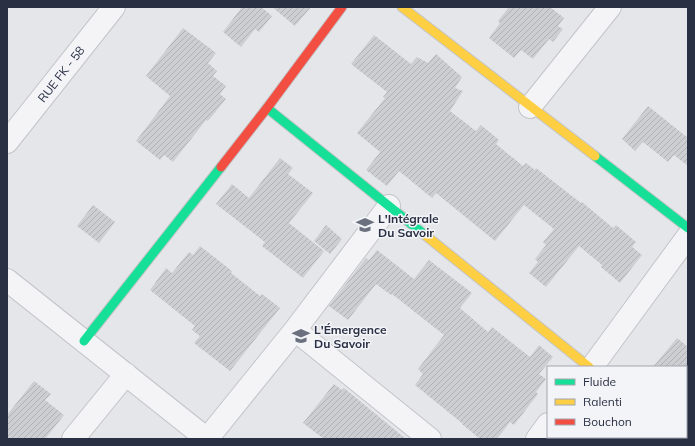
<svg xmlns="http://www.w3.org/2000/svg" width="695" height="446" font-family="Mulish,sans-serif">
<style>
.building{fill:url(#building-hatch)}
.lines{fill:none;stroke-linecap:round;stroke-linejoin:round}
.street-casing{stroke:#c3c4c7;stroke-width:24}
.fast-casing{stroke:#c3c4c7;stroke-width:11}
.slow-casing{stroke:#c3c4c7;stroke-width:11}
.jam-casing{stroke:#c3c4c7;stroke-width:11}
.street{stroke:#f4f4f6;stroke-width:22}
.fast{stroke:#16e098;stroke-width:9}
.slow{stroke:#ffcf43;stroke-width:9}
.jam{stroke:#f24e42;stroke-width:9}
.labels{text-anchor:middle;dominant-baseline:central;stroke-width:3;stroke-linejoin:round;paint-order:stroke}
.street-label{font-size:12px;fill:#2a3044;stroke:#f3f4f8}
.poi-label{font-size:12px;font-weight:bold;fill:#2a3044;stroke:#f3f4f8;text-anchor:start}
</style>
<defs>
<pattern id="building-hatch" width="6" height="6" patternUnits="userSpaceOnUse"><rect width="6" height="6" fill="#cdced2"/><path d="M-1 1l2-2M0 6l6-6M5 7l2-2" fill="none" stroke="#b0b1b6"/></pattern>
</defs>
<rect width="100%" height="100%" fill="#e5e6e9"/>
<path class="building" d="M242 7H261L272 16 259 32 255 29 241 47 223 32Z
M272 7H311L295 26Z
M509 7H550L564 18 558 26 563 29 553 42 549 39 533 59 521 50 514 58 489 38 500 23 498 21Z
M183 28 216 53 208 63 217 71 213 76 226 86 220 94 226 99 208 121 206 120 173 162 164 155 160 160 136 141 170 96 146 76Z
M374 35 411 64 417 57 428 63 436 54 462 77 455 88 463 91 450 111 476 131 481 125 499 140 496 144 523 166 526 163 535 170 536 168 581 203 582 202 613 228 616 225 636 242 632 247 642 255 620 283 601 267 602 265 579 246 546 287 529 273 538 262 535 259 546 245 543 242 554 229 524 205 495 241 436 193 432 198 399 171 387 186 366 170 380 152 357 133 385 98 383 97 387 92 351 64Z
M648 106 688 138V166L674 155 668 162 643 142 635 151 622 139Z
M280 158 293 168 288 174 313 193 289 223 324 251 303 278 262 246 265 242 216 204 232 184 249 198Z
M93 205 115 222 99 243 77 226Z
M326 225 342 239 330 254 314 241Z
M200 246 232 271 231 273 260 296 262 294 280 308 230 371 194 343 200 336 192 330 195 326 150 290 166 268 172 273 189 252 193 255Z
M377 250 414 279 429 260 472 293 460 308 488 332 492 327 530 357 539 345 553 357 539 374 546 379 536 392 538 394 514 425 510 422 497 439H480L462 424H463L415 385 423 374 418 369 444 335 392 294 391 295 376 284 348 320 329 306 366 258 369 260Z
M677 338 688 347V367H653Z
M34 381 51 394 45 400 64 415 45 439H7V415Z
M334 384 342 390 344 388 406 439H324L303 423Z"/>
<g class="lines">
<g class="street-casing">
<path id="street" d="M530 107 610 7
M7 142 114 7
M7 280 207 439
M295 330 430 439
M592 367 688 236
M73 439 126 374
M207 439 295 330 389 206
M537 439 548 424"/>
</g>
<g class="fast-casing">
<path id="fast" d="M267 108 425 235
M595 156 688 228
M84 341 221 167"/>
</g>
<g class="slow-casing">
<path id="slow" d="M402 7 595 156
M425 235 589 367"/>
</g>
<g class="jam-casing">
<path id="jam" d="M221 167 267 108 342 7"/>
</g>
<use href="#street" class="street"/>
<use href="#fast" class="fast"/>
<use href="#slow" class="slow"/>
<use href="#jam" class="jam"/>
</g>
<defs>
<g id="school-bare" transform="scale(1.38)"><path d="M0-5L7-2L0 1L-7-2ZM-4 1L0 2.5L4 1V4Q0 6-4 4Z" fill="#6b707e" stroke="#f3f4f8" stroke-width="2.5" paint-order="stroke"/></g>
</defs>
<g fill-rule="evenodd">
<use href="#school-bare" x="365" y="225"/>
<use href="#school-bare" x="301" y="336"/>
</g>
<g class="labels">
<g class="street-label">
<text transform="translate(61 74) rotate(-52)">RUE FK - 58</text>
</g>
<g class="poi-label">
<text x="378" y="218">L'Intégrale<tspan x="378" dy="14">Du Savoir</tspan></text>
<text x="314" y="329">L'Émergence<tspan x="314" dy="14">Du Savoir</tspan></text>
</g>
</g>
<rect width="695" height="446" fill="none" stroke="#2a3044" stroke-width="16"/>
<rect x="547" y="366" width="140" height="72" fill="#f3f4f8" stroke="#a3a6b0"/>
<rect x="555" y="379" width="20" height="6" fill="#16e098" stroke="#a3a6b0"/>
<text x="583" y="386" font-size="12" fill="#2a3044">Fluide</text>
<rect x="555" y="399" width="20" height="6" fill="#ffcf43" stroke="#a3a6b0"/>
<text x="583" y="406" font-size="12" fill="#2a3044">Ralenti</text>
<rect x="555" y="419" width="20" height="6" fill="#f24e42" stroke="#a3a6b0"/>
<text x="583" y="426" font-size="12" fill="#2a3044">Bouchon</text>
</svg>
